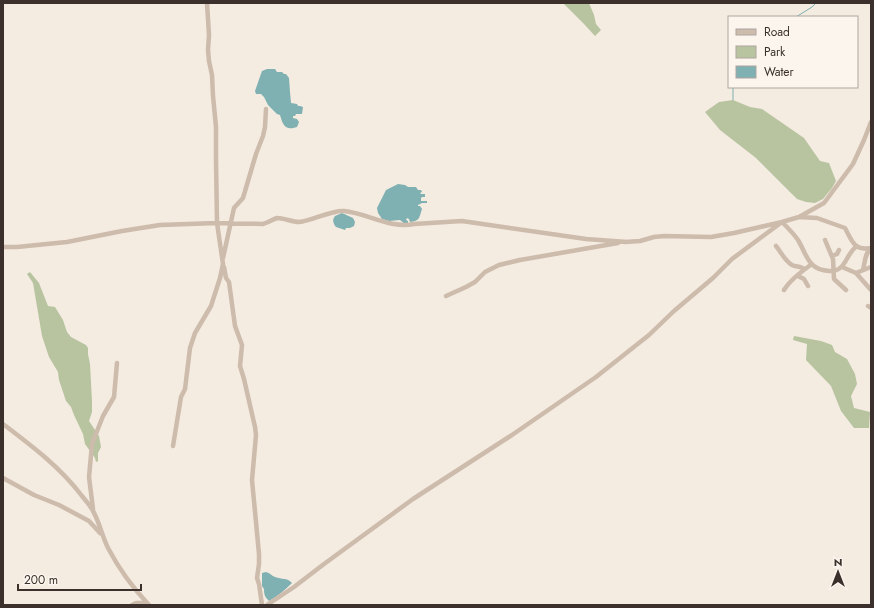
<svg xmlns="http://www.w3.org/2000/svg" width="874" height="608" font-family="Jost,sans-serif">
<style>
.green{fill:#b8c4a0}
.water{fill:#7fb0b2}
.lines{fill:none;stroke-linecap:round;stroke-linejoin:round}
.stream{stroke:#7fb0b2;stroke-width:1}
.minor{stroke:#cdbbac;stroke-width:4.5}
</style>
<rect width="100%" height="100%" fill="#f4ebe1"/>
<path class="green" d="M563 3H589L594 15 596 24 601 30 595 36 584 24Z
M733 100 750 107 762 109 804 138 820 161 829 163 836 181 832 188 823 199 815 203 806 202 797 199 756 158 720 130 705 112 719 102Z
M30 272 39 283 48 306 55 307 63 320 67 332 71 337 86 345 88 348V354L90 364 92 401V412L89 421 99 436 101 447 98 453V461L96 462 95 458 85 444 83 434 74 415 71 407 66 401 59 380 58 372 49 357 42 336 33 283 27 274Z
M794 336 821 341 832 345 835 352 847 359 855 374 857 384 851 396 854 408 870 412 869 428H854L841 411 831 386 806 360 807 344 793 340Z"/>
<path class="water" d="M267 69H275L277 72H282L284 74H286L289 78 290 92 291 103 297 104 298 106H300L303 107 302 114H296L295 116H293V118L297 119 299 122 297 127C285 131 283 125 280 115L277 114 268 105 264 97 261 94H256L255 91 262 71Z
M398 184 405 185 408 187H416L418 190H421L422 192 420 193 421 194H425V197H422L421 198V201H427V203H422L418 205V206H420L422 209C419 218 420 221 410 222L409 219 407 218 406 220 408 221V224H405L400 220 389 221 382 219 378 213 377 208 386 190Z
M342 213 353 218 355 222 354 226 350 228H346L345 230 336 227C333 223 332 220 335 216Z
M266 572C270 573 272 576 275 577 282 580 287 577 292 583 285 590 278 596 269 601 265 597 264 595 264 589L262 586V573Z"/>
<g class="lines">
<path class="stream" d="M796 17 812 7 816 3
M733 87V100"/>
<path class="minor" d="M799 217 817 218 845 228C852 241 854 251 871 248
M825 240 833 259 834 279 846 290
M625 242 640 241 654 237 664 236 711 237 734 233 782 222C788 228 794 234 798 240 807 255 808 270 829 271 833 271 837 271 840 268 847 263 848 252 857 246
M776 246C781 252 785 261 792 265 796 267 801 266 804 269
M3 247H17L67 242 122 231 160 225 217 223 263 224C267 223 274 219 277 218 284 218 292 222 299 222 312 221 331 210 344 211 367 213 390 229 414 224L462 221 586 239 627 242
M832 256 837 254 839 250
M223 258 234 208 243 198 256 154 263 136 265 127 266 109
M224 267 226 278 229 282 235 326 242 345 240 366 244 379 255 427 256 435 252 480 259 554V564L257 578 259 584 262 605
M842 267 856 273 871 290
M863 270C865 262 865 253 871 248
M856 273 871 267
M798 276 804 279 808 286
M784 290C790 280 802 271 812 264
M446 296 466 287 475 282 485 272 499 265 520 260 618 243
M868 306 871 308
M3 424C32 446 60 467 82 496 86 501 90 505 93 511 99 521 102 536 108 548 119 569 133 588 149 605
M173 446 181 397 185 389 190 348 195 333 211 306 220 278 223 264 217 223 216 160V127L213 96 212 75 209 61 208 50 209 35 207 3
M3 478 34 495 59 505 89 521 100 533
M93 509 89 477 92 444 103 416 114 397 117 363
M132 605 136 603H147
M267 605 294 587 324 564 413 499 512 435 596 377 649 335 674 311 713 278 732 259 782 222 799 217 824 203 830 195 853 164 864 140 871 122"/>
</g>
<rect width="874" height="608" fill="none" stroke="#3b302b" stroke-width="8"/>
<rect x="728" y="16" width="130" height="72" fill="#fbf5ee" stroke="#aea6a0"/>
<rect x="736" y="29" width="20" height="6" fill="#cdbbac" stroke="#aea6a0"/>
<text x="764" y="36" font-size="12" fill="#3b302b">Road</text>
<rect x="736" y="46" width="20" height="12" fill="#b8c4a0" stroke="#aea6a0"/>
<text x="764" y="56" font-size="12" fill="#3b302b">Park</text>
<rect x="736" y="66" width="20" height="12" fill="#7fb0b2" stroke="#aea6a0"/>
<text x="764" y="76" font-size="12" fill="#3b302b">Water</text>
<g transform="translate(838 572)" stroke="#fbf5ee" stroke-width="3" paint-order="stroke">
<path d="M0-3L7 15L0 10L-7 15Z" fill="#3b302b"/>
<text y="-6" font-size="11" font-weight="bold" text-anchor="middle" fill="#3b302b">N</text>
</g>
<path d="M18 584v6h123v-6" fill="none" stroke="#3b302b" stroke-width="2"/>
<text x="24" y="584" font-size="12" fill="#3b302b" stroke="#fbf5ee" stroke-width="3" paint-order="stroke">200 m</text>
</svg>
